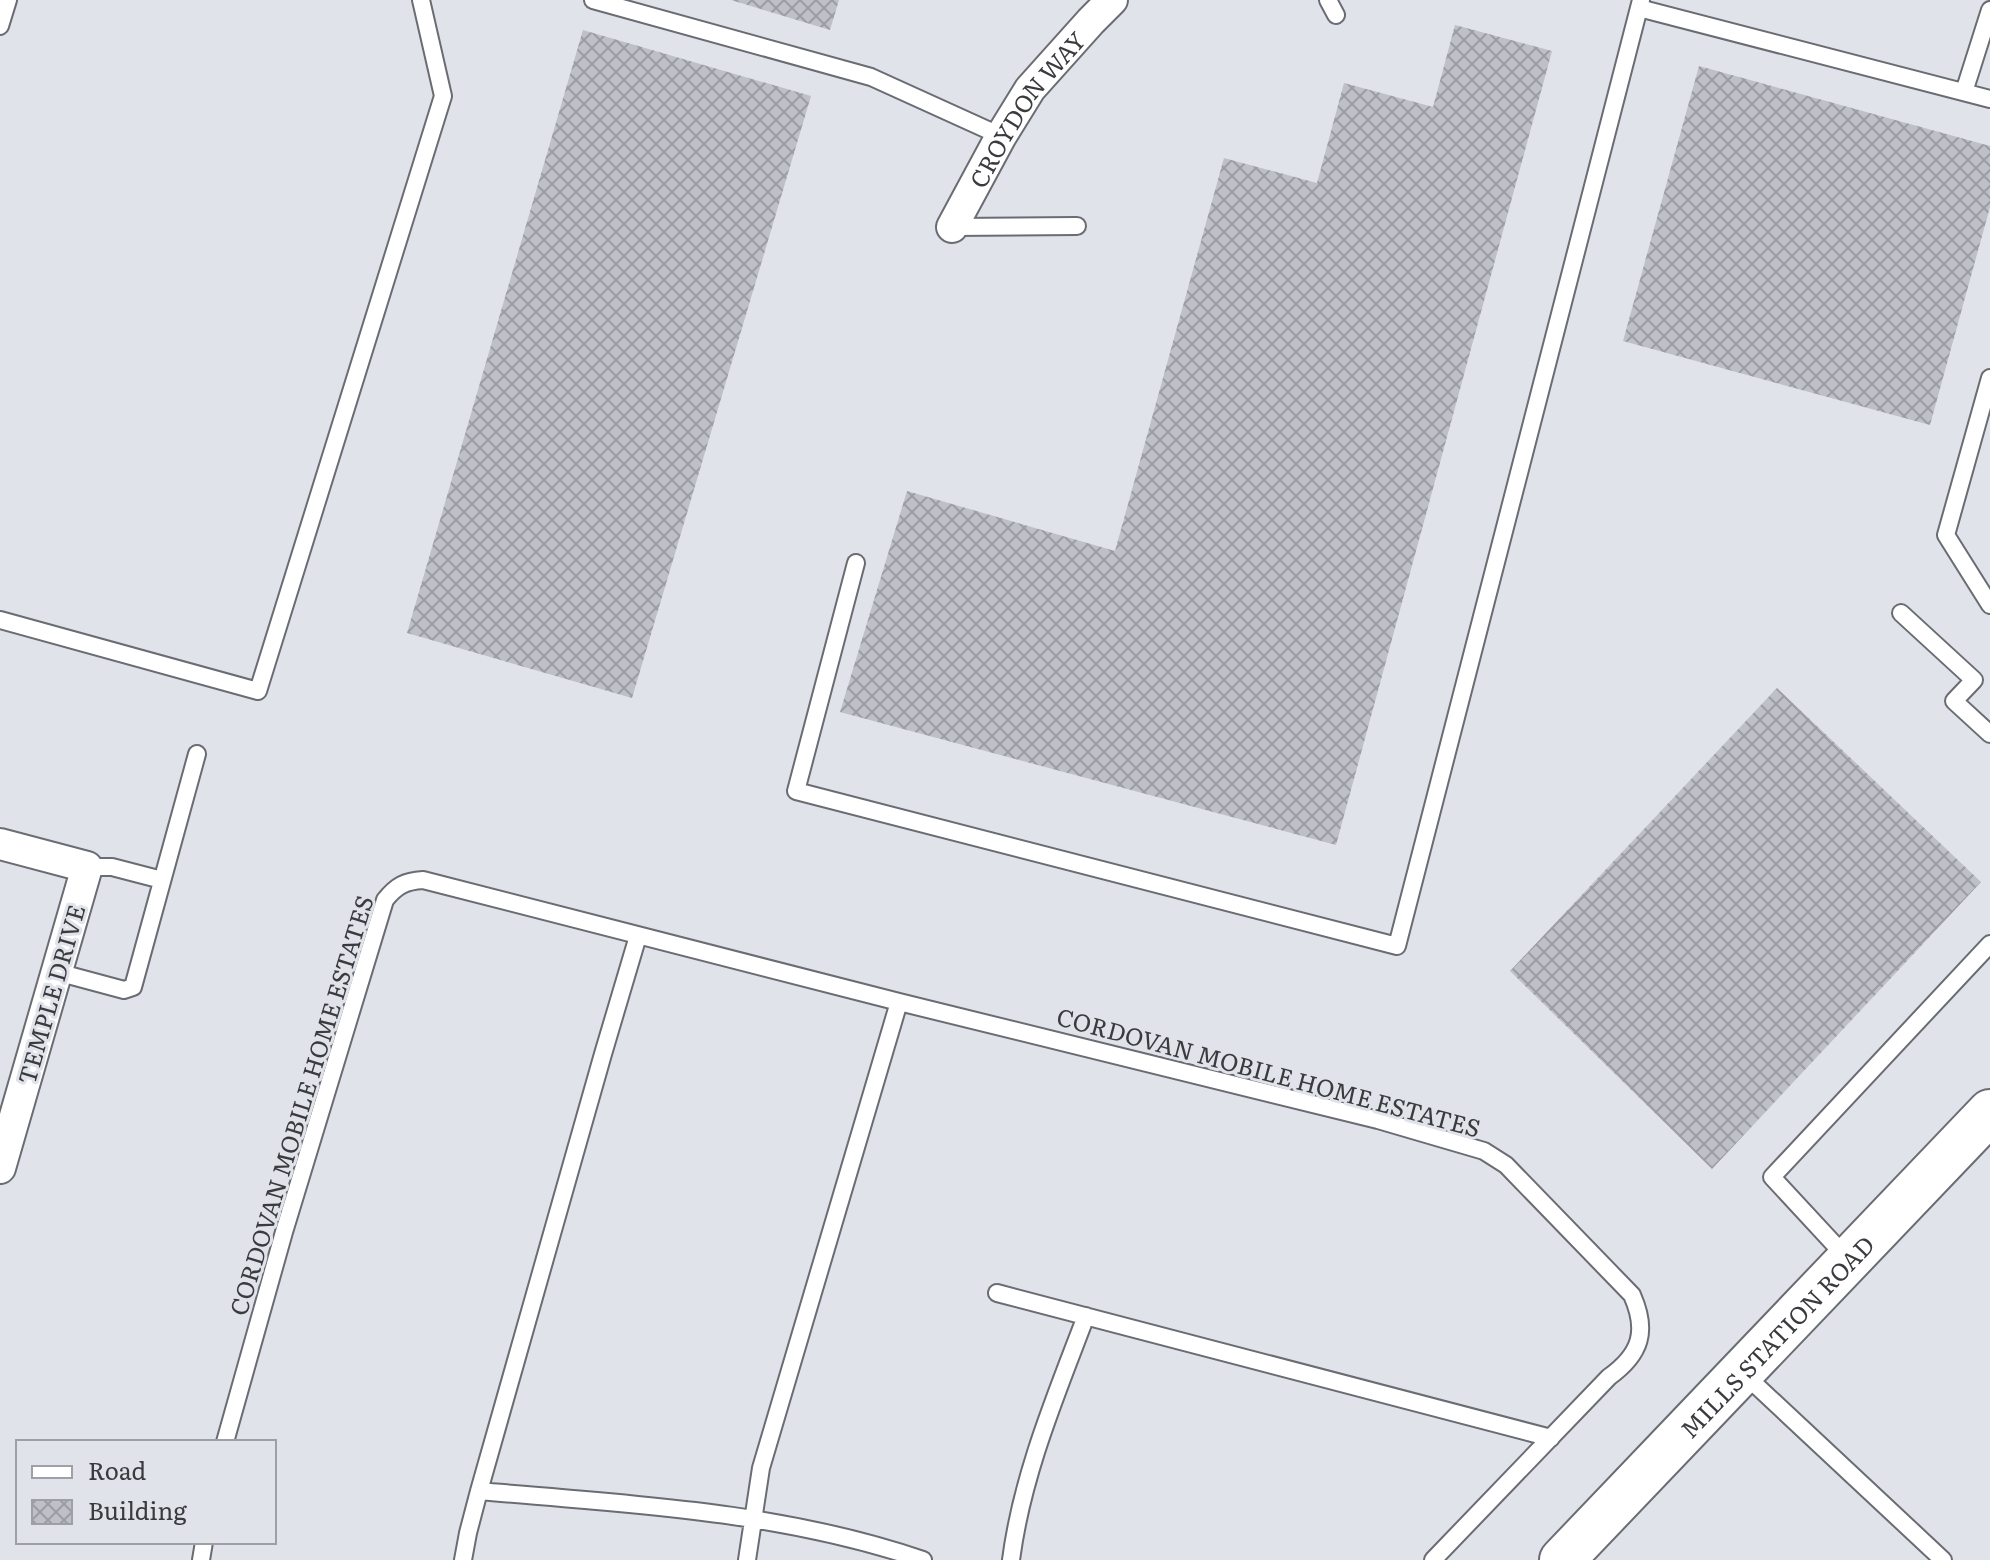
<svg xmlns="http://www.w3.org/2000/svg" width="1990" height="1560" font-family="Literata,serif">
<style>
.building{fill:url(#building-cross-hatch)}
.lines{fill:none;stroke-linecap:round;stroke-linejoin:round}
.lane-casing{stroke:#6a6c73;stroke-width:20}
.street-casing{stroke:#6a6c73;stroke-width:34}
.secondary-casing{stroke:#6a6c73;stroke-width:48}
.lane{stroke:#fff;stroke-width:16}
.street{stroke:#fff;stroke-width:30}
.secondary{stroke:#fff;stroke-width:44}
.labels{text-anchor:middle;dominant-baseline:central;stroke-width:6;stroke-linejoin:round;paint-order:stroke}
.street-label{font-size:24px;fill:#3a3b3e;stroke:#e1e3ea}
</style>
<defs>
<pattern id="building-cross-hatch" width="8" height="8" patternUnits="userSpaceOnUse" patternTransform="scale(2)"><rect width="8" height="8" fill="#bec0c7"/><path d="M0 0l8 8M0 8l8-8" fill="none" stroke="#9b9da3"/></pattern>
</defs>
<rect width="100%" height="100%" fill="#e1e3ea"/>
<path class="building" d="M731 0H839L830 30Z
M1455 25 1552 51 1336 845 840 712 907 491 1115 551 1224 158 1317 183 1344 83 1433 107Z
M583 30 811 96 632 698 407 633Z
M1699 66 1990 146V207L1930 425 1623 341Z
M1777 688 1981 882 1712 1169 1510 971Z"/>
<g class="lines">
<g class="lane-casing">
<path id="lane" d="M593 0 871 77 1001 136
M1328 0 1336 15
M1639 8 1990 99
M0 26 8 0
M1964 92 1990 10
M952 227 1077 226
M1990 378 1946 535 1990 605
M856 563 796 791 1397 946 1641 0
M1901 613 1974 680 1954 701 1990 734
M0 620 258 691 443 96 421 0
M87 867H112L162 880
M57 972 124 990 133 987 197 754
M1847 1258 1772 1177 1990 944
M997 1293 1551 1438
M1744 1374 1943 1560
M225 1442 284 1232 385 900C396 886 405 881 423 880L899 1002 1378 1120 1484 1151 1506 1165 1632 1295C1648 1331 1641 1354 1609 1377L1433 1560
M479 1491C629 1504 780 1511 923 1560
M201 1560 204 1542
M463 1560 468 1533 479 1491 603 1054 638 936
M747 1560 761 1468 899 1002
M1011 1560C1022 1475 1056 1395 1086 1316"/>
</g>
<g class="street-casing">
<g id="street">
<path id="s1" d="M952 227 1001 136 1030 89 1091 21 1112 0"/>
<path d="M0 844 87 867 0 1168"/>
</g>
</g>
<g class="secondary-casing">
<g id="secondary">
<path id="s2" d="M1562 1560C1705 1411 1846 1261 1990 1112"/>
</g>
</g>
<use href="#lane" class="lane"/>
<use href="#street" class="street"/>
<use href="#secondary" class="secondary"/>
</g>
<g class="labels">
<g class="street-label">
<text stroke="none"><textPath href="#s1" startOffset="140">CROYDON WAY</textPath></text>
<text transform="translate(50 994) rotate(-74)">TEMPLE DRIVE</text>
<text transform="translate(1269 1071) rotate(15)">CORDOVAN MOBILE HOME ESTATES</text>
<text transform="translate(300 1105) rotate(-73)">CORDOVAN MOBILE HOME ESTATES</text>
<text stroke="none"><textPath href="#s2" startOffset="310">MILLS STATION ROAD</textPath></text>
</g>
</g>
<rect x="16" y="1440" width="260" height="104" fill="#e1e3ea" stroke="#9ea0a5" stroke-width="2"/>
<rect x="32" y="1466" width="40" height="12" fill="#ffffff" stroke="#9ea0a5" stroke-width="2"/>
<text x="88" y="1480" font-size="24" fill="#3a3b3e">Road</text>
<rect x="32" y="1500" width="40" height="24" fill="url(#building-cross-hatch)" stroke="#9ea0a5" stroke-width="2"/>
<text x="88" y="1520" font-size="24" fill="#3a3b3e">Building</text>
</svg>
